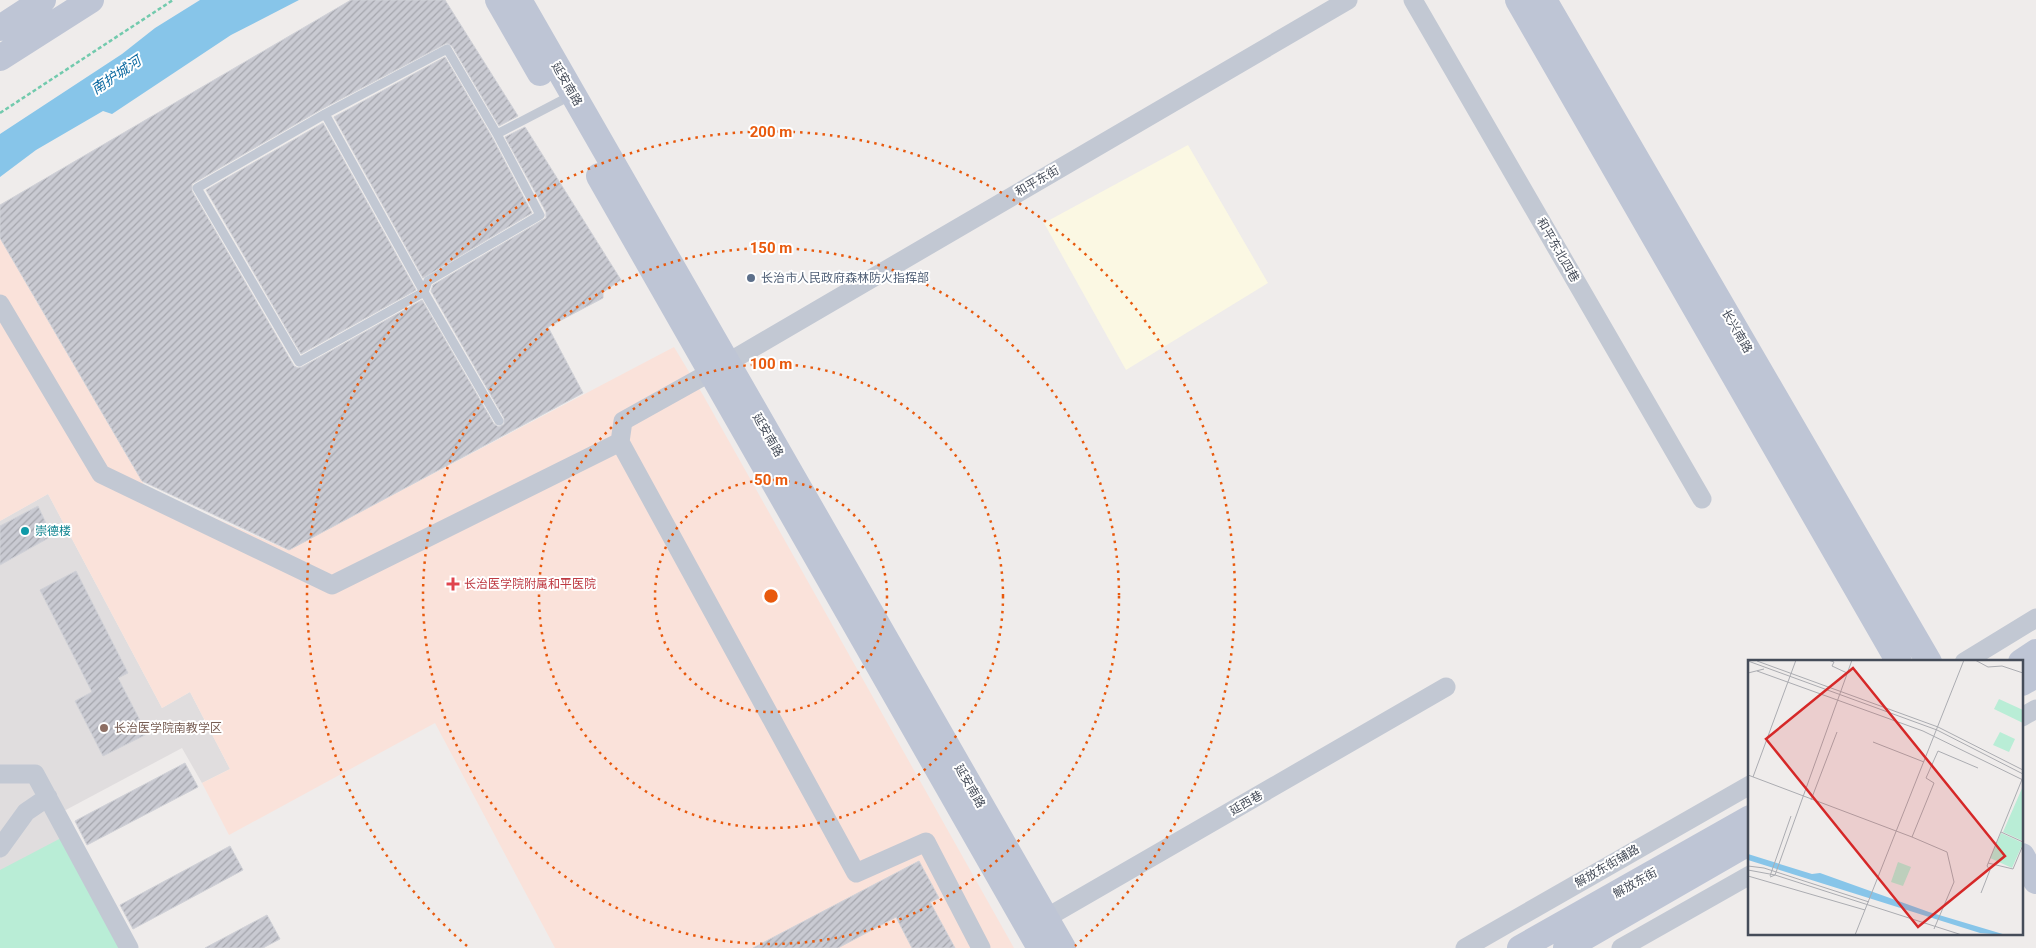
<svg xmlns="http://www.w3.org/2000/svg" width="2036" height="948" font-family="Roboto,'Noto Sans SC',sans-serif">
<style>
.commercial{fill:#fbf8e3}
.education{fill:#e0ddde}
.medical{fill:#fae2da}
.park{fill:#b9edd6}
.water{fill:#87c5e9}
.building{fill:url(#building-hatch);stroke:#d0d1d7}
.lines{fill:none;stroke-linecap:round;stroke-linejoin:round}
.path{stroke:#72caad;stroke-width:2.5;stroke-dasharray:4 2.5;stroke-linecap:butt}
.service{stroke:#c2c8d3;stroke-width:9}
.minor{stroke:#c2c8d3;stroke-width:19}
.secondary{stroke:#bec5d5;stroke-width:26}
.ring{fill:none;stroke:#e8590c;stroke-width:2.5;stroke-dasharray:2.5 5}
.service-dot{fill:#5c6f8a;stroke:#fff;stroke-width:2}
.culture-dot{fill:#0f9aa8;stroke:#fff;stroke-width:2}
.health-dot{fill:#e0444e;stroke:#fff;stroke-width:2}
.education-dot{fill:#8d6e63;stroke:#fff;stroke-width:2}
.labels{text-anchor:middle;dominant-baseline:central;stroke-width:4;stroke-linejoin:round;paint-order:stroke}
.street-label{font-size:12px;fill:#454c59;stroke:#fff}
.service-label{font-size:12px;fill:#4e5e75;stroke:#fff;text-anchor:start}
.culture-label{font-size:12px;fill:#0d838f;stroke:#fff;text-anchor:start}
.health-label{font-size:12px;fill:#be3a42;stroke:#fff;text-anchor:start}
.education-label{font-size:12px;fill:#785e54;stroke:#fff;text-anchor:start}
.water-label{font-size:14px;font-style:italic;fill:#0e6ba2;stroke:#fff}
.inset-road{fill:none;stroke:#abacb1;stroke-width:1}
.view{fill:#d62828;fill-opacity:0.15;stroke:#d62828;stroke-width:2.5}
.inset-edge{fill:none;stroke:#454c59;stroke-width:2.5}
.centre{fill:#e8590c;stroke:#fff;stroke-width:2.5}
.ring-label{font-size:15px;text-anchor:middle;font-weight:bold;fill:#e8590c;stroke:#fff;stroke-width:4;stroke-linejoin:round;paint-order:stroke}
</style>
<defs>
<pattern id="building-hatch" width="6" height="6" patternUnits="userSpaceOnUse" patternTransform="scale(1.25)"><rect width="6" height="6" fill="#c9cad2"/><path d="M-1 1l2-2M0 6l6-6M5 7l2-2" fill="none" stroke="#a5a6ad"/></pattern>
</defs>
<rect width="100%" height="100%" fill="#efeceb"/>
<path class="commercial" d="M1188 145 1268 283 1126 370 1044 223Z"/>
<path class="education" d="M48 494 162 708 190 692 230 769 202 783 182 748 62 812 137 948H0V521Z"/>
<path class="medical" d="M0 238 146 488 288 550 674 347 703 395 1014 948H555L435 723 229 835 202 783 230 769 190 692 162 708 48 494 0 521Z"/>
<path class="park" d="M63 837 122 948H0V870Z"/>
<path class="water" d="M200 0H299L231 35 112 114 103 111 36 150 0 177V134L122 54 155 28Z"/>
<path class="building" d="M351 0H445L518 116 499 126 452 46 447 43 322 109 192 184V191L294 366 298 368 302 367 422 300 494 424 499 427 504 424V418L431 291 433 285 546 218V212L505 137 525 127 621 280 603 292V298L548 327 583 393 289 550 142 481 0 238V205Z
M445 57 492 137 532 213 423 278 334 117Z
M323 123 416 290 301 354 206 190Z
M38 506 52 536 0 565V526Z
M76 571 128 673 118 678 147 734 103 756 75 701 92 692 40 590Z
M185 763 198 787 87 845 75 821Z
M230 846 243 870 133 929 120 905Z
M919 861 939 898 930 902 955 948H912L896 917 838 948H753Z
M267 915 280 939 263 948H205Z"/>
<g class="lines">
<path class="path" d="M0 113 173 0"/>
<path class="service" d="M325 114 424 292 499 421
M497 134 540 215 428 281 424 292 299 362 197 188 325 114 447 49 497 134 570 96"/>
<path class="minor" d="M1413 0 1702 499
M0 304 101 474 332 585 620 442 856 873 926 842 981 948
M620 442 623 421 727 363 1348 0
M1964 662 2036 618
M2022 717 2036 709
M0 774H35L129 948
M0 848 26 812 48 797
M1046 918 1446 687
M1465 948 1750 785
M1621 948 1750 875"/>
<path class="secondary" d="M498 0 540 73
M519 0 1063 948
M1518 0 1899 662
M1544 0 1929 662
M0 28 43 0
M0 58 91 0
M599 176 1040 948
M2021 662 2036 652
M2022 683 2036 675
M2022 856 2036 881
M1520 948 1750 818
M1566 948 1750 842"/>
</g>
<g class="ring">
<circle cx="771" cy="596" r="116"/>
<circle cx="771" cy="596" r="232"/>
<circle cx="771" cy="596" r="348"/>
<path d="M467 946A464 464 0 1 1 1075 946"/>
</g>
<circle class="service-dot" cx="751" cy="278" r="5"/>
<circle class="culture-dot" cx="25" cy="531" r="5"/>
<path class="health-dot" d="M450.5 576.5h5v5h5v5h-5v5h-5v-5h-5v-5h5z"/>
<circle class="education-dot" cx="104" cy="728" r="5"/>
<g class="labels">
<g class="street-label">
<text transform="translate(567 84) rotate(60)">延安南路</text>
<text transform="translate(1037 181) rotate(-30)">和平东街</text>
<text transform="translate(1558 250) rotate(60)">和平东北四巷</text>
<text transform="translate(1737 331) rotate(60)">长兴南路</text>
<text transform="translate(768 435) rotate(60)">延安南路</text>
<text transform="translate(970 786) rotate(60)">延安南路</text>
<text transform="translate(1246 803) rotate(-30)">延西巷</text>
<text transform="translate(1607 866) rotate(-30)">解放东街辅路</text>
<text transform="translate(1635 883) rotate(-29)">解放东街</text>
</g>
<g class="service-label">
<text x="761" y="278">长治市人民政府森林防火指挥部</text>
</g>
<g class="culture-label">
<text x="35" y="531">崇德楼</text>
</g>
<g class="health-label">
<text x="464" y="584">长治医学院附属和平医院</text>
</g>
<g class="education-label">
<text x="114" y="728">长治医学院南教学区</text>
</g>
<g class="water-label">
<text transform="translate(116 75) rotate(-34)">南护城河</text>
</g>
</g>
<g transform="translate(1748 660)">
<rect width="275" height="275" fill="#efeceb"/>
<path d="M251 39 275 50V63L246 49ZM150 202 163 207 155 226 143 222Z" fill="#b9edd6"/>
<path d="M275 126V181L255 172ZM253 173 275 183 264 208 242 198Z" fill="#b9edd6"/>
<path d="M252 72 267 79 261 92 245 85Z" fill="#b9edd6"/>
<path d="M0 194 64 214 72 213 181 252 258 275 232 273 0 200Z" fill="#87c5e9"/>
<path class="inset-road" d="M80 0 86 2 84 6 99 13M227 0 240 7 254 6 275 13M0 1 189 70 275 114M9 1 190 67 275 110M9 11 175 71 275 120M0 13 16 9M125 82 176 102M0 115 164 177M5 117 48 0M63 140 89 72M253 172 275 182M240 203 265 209 275 185M0 206 16 208 121 242M0 210 27 215 214 275M0 216 117 250M22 216 43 156M22 217 27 215 104 0M233 233 242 210 239 206 275 117M186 269 206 222 199 192 164 177 186 123 178 118 190 91 230 108M107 275 216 0"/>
<path class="view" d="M105 8 257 196 170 267 18 79Z"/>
<rect width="275" height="275" class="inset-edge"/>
</g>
<circle cx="771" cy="596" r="8" class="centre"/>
<g class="ring-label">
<text x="771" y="137">200 m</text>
<text x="771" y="253">150 m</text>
<text x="771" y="369">100 m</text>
<text x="771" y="485">50 m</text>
</g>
</svg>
